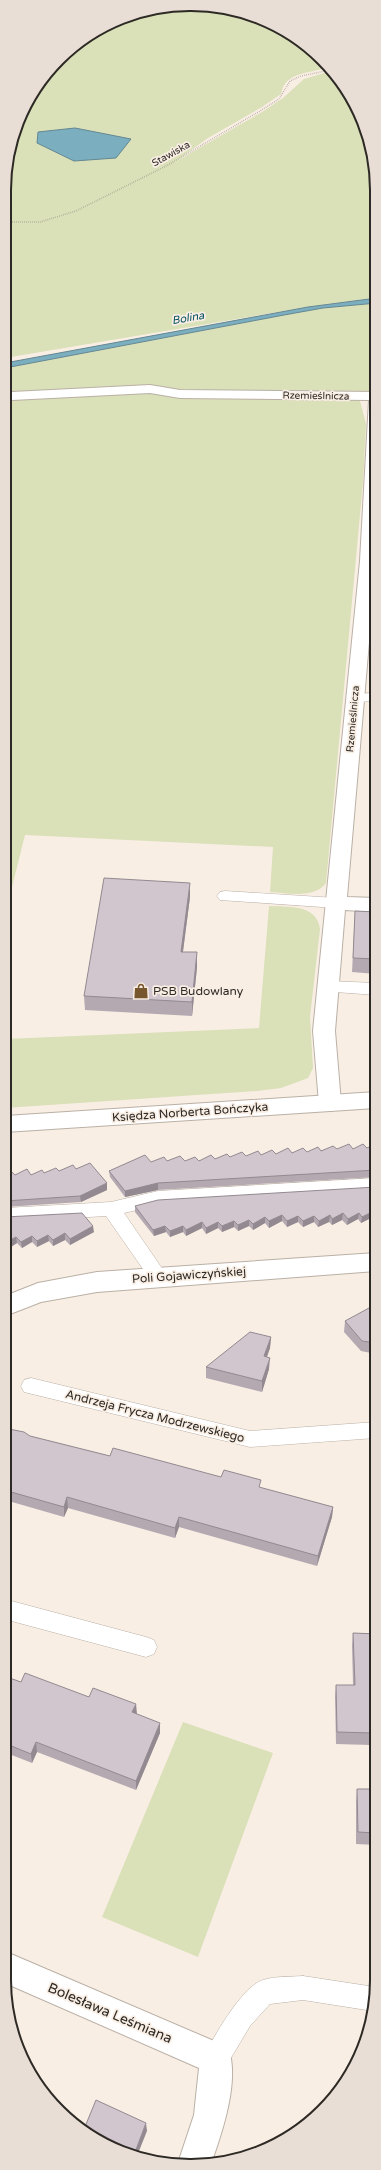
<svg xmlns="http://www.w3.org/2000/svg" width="381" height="2170" font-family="'Varela Round',sans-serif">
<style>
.green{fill:#dae0b8}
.water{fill:#7bafc0;stroke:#648792}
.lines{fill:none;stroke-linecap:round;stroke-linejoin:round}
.service-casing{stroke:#bab0a6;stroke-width:1}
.minor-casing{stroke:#bab0a6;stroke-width:2}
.tertiary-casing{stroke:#bab0a6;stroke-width:2}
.path{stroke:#968e87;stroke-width:1.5;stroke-dasharray:0.5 1.5;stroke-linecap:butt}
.service{fill:#fff;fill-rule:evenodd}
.minor{fill:#fff;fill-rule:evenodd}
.tertiary{fill:#fff;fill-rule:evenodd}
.wall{fill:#b4a9b1}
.shaded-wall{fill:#928a90}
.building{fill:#d1c5ce;stroke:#928a90}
.labels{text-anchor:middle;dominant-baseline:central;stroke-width:3.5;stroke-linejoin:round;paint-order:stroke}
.far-street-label{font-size:10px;fill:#2d2925;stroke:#f9eee4}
.far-water-label{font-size:11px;font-style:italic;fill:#055264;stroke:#f9eee4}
.poi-label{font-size:12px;fill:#2d2925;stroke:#f9eee4;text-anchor:start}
.street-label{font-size:12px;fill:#2d2925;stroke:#f9eee4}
.near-street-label{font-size:14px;fill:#2d2925;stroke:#f9eee4}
.rim{fill:none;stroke:#2d2925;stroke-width:2}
</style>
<rect width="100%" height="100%" fill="#f9eee4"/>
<path class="green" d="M215 6 273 23 323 59 328 67C310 74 285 71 281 94L262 107 208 138 175 162 262 112 283 98 304 79 331 71 363 119 377 178V298L308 307 5 358 6 166 29 97 77 43 142 10Z
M377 303 376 350 374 349 369 391 358 393 366 424 363 482 326 883C314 899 288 893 270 892L273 847 25 835 5 915V368L284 315 323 308Z
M269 906C288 907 317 904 320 929L310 1017 313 1068 308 1078 281 1088 257 1091 5 1108V1039L259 1028Z
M183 1722 273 1753 198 1957 102 1917Z"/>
<path class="water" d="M75 128 131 139 116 158 74 161 37 143 38 132Z
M377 298V303L323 308 284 315 5 368V363L308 307Z"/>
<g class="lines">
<g class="service-casing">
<path id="service" d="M376 693V701L355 702 348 698 355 694Z
M225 891 336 898 341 899 344 903 341 907 336 908 220 900 217 896 220 892Z
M328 981 376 983V995L322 991 320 987 322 983Z
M376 1178V1192L158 1205 124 1213 168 1277 166 1282 159 1284 152 1282 106 1216 5 1222V1208L111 1202 158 1191Z
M31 1378 250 1431 376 1422V1438L250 1447 24 1392 21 1386 24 1380Z
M4 1599 146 1637 154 1640 157 1647 154 1654 146 1657 4 1619Z
M303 1976 375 1987V2004L373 2011 303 2000 270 2004 250 2026 225 2068 216 2072 207 2068 203 2059C212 2039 242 1986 263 1980 276 1976 290 1977 303 1976Z"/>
</g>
<g class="minor-casing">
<path id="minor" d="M150 385 180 390 376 392V561L347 897 376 898V912L345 910 335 1031 341 1103 338 1109 330 1111 322 1109 319 1103 313 1031 360 561 369 400 180 398 150 393 12 400 5 397 7 393 12 392Z
M376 1253V1271L97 1292 41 1302 5 1316V1296L38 1283 97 1272Z
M4 1951 228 2047C240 2079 223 2130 212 2161L179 2166 178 2163 194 2115 199 2068 5 1983Z"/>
</g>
<g class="tertiary-casing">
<path id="tertiary" d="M376 1092V1108L5 1132V1116Z"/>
</g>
<path class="path" d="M6 222H40L76 211 168 165 260 111 279 99 290 81 301 76 330 70"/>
<use href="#service" class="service"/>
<use href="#minor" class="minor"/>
<use href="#tertiary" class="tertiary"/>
</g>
<path class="wall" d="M190 897 183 952H197V967L192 1016 85 1010 84 996Z
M355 911 376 912V974L352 972Z
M376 1144V1177L158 1190 125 1197 110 1177 109 1171 151 1162 167 1161H199L261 1155 292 1153 307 1152 337 1149H353L367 1148Z
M76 1169 107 1183V1190L81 1202 5 1207V1172L15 1175H31Z
M376 1187V1222L375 1223 371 1218 361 1223 358 1219 347 1225 342 1220 332 1225 329 1222 318 1227 314 1222 303 1227 298 1222 287 1227 282 1221 269 1228 265 1223 253 1230 249 1226 238 1231 234 1227 222 1232 218 1228 206 1234 202 1228 186 1236 183 1232 170 1237 166 1232 154 1236 135 1212V1206Z
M5 1217 94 1232 70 1245 65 1240 53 1246 49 1241 37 1247 32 1242 22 1248 17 1243 6 1250 5 1249Z
M376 1309V1354L361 1351 344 1332 345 1321Z
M271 1337 270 1348 267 1357 269 1369 262 1392 206 1378V1367Z
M4 1428 30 1436 110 1456 261 1488 333 1507 332 1517 317 1566 179 1527 175 1538 68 1508 64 1517 5 1500 4 1501Z
M353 1633 376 1634V1845L356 1844V1801L357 1789H372L371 1745 336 1744 335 1697 336 1685H353L352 1646Z
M4 1676 21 1682 89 1697 136 1714 160 1733 136 1790 37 1752 32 1763 4 1752Z"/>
<path class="shaded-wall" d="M190 883V897L181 966V952Z
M197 952V967L192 1016V1002Z
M107 1183V1190L81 1202 80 1196Z
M158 1183V1190L125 1197V1191Z
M372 1212 371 1218 361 1223 362 1217Z
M343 1213 342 1220 332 1225V1219Z
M359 1213 358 1219 347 1225 348 1219Z
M282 1215V1221L269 1228V1221Z
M330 1215 329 1222 318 1227 319 1221Z
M298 1216V1222L287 1227V1221Z
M314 1216V1222L303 1227V1221Z
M265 1217V1223L253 1230V1224Z
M249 1220V1226L238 1231V1225Z
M234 1221V1227L222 1232V1226Z
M202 1222V1228L186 1236V1230Z
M218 1222V1228L206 1234V1228Z
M93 1226 94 1232 70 1245V1239Z
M165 1226 166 1232 154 1236 153 1230Z
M183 1226V1232L170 1237V1231Z
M65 1233V1240L53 1246V1240Z
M48 1235 49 1241 37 1247V1241Z
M32 1236V1242L22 1248 21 1242Z
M16 1237 17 1243 6 1250 5 1243Z
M271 1337 270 1348 263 1367 264 1356Z
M270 1358 269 1369 262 1392V1381Z
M67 1497 68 1508 64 1517V1507Z
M333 1507 332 1517 317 1566 318 1556Z
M179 1517V1527L175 1538V1528Z
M136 1704 137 1714 133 1722 132 1712Z
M160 1723V1733L136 1790V1781Z
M36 1742 37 1752 32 1763 31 1754Z
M146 2123 147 2131 137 2156 134 2155Z"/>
<path class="building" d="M104 878 190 883 181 952H197L192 1002 84 996Z
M355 911 376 912V959L353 958Z
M349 1144 353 1149 363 1144 367 1148 376 1144V1170L158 1183 125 1191 109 1171 145 1155 151 1162 164 1157 167 1161 180 1156 185 1161 195 1157 199 1161 211 1155 215 1159 227 1154 230 1157 242 1152 246 1156 258 1151 261 1155 272 1150 276 1154 288 1148 292 1153 303 1148 307 1152 318 1147 321 1151 333 1146 337 1149Z
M90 1163 107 1183 80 1196 5 1201V1172L10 1170 15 1175 27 1169 31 1175 42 1170 44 1173 56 1168 59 1171 73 1165 76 1169Z
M376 1187V1217L372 1212 362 1217 359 1213 348 1219 343 1213 332 1219 330 1215 319 1221 314 1216 303 1221 298 1216 287 1221 282 1215 269 1221 265 1217 253 1224 249 1220 238 1225 234 1221 222 1226 218 1222 206 1228 202 1222 186 1230 183 1226 170 1231 165 1226 153 1230 135 1206 158 1200Z
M82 1213 93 1226 70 1239 65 1233 53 1240 48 1235 37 1241 32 1236 21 1242 16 1237 5 1243V1217Z
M369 1308 376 1309V1343L362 1341 345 1321Z
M250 1332 271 1337 264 1356 270 1358 262 1381 206 1367Z
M4 1428 24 1432 30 1436 110 1456 113 1448 221 1477 224 1470 261 1480 259 1487 333 1507 318 1556 179 1517 175 1528 67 1497 64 1507 4 1490Z
M353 1633 376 1634V1833L358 1832 357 1789H374L373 1733 337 1732 336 1685H355Z
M25 1673 89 1697 93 1688 136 1704 132 1712 160 1723 136 1781 36 1742 31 1754 4 1743V1676L21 1682Z
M363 2040H364L362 2048Z
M96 2100 146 2123 134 2155 119 2152 84 2129Z"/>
<defs>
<g id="shop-bare" transform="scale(1.2)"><path d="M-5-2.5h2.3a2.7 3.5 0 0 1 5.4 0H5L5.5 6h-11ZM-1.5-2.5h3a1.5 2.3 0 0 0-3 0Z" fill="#78562d" stroke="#f9eee4" stroke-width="2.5" paint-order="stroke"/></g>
</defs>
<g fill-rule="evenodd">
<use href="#shop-bare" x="141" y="991"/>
</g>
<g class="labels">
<g class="far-street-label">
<text transform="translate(171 154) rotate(-29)">Stawiska</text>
<text transform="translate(316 396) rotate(1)">Rzemieślnicza</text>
<text transform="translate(353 719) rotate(-85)">Rzemieślnicza</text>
</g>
<g class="far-water-label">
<text transform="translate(188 318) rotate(-10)">Bolina</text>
</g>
<g class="poi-label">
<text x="153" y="991">PSB Budowlany</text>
</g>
<g class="street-label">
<text transform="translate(190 1112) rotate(-4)">Księdza Norberta Bończyka</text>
<text transform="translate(189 1275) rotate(-4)">Poli Gojawiczyńskiej</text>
<text transform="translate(155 1416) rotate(14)">Andrzeja Frycza Modrzewskiego</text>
</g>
<g class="near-street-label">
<text transform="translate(110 2013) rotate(23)">Bolesława Leśmiana</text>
</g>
</g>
<path d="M0 0H381V2170H0ZM190 11H191A179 179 0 0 1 370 190V1980A179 179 0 0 1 191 2159H190A179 179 0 0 1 11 1980V190A179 179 0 0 1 190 11Z" fill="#e9ded5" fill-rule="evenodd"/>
<path class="rim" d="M190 11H191A179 179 0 0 1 370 190V1980A179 179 0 0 1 191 2159H190A179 179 0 0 1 11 1980V190A179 179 0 0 1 190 11Z"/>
</svg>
